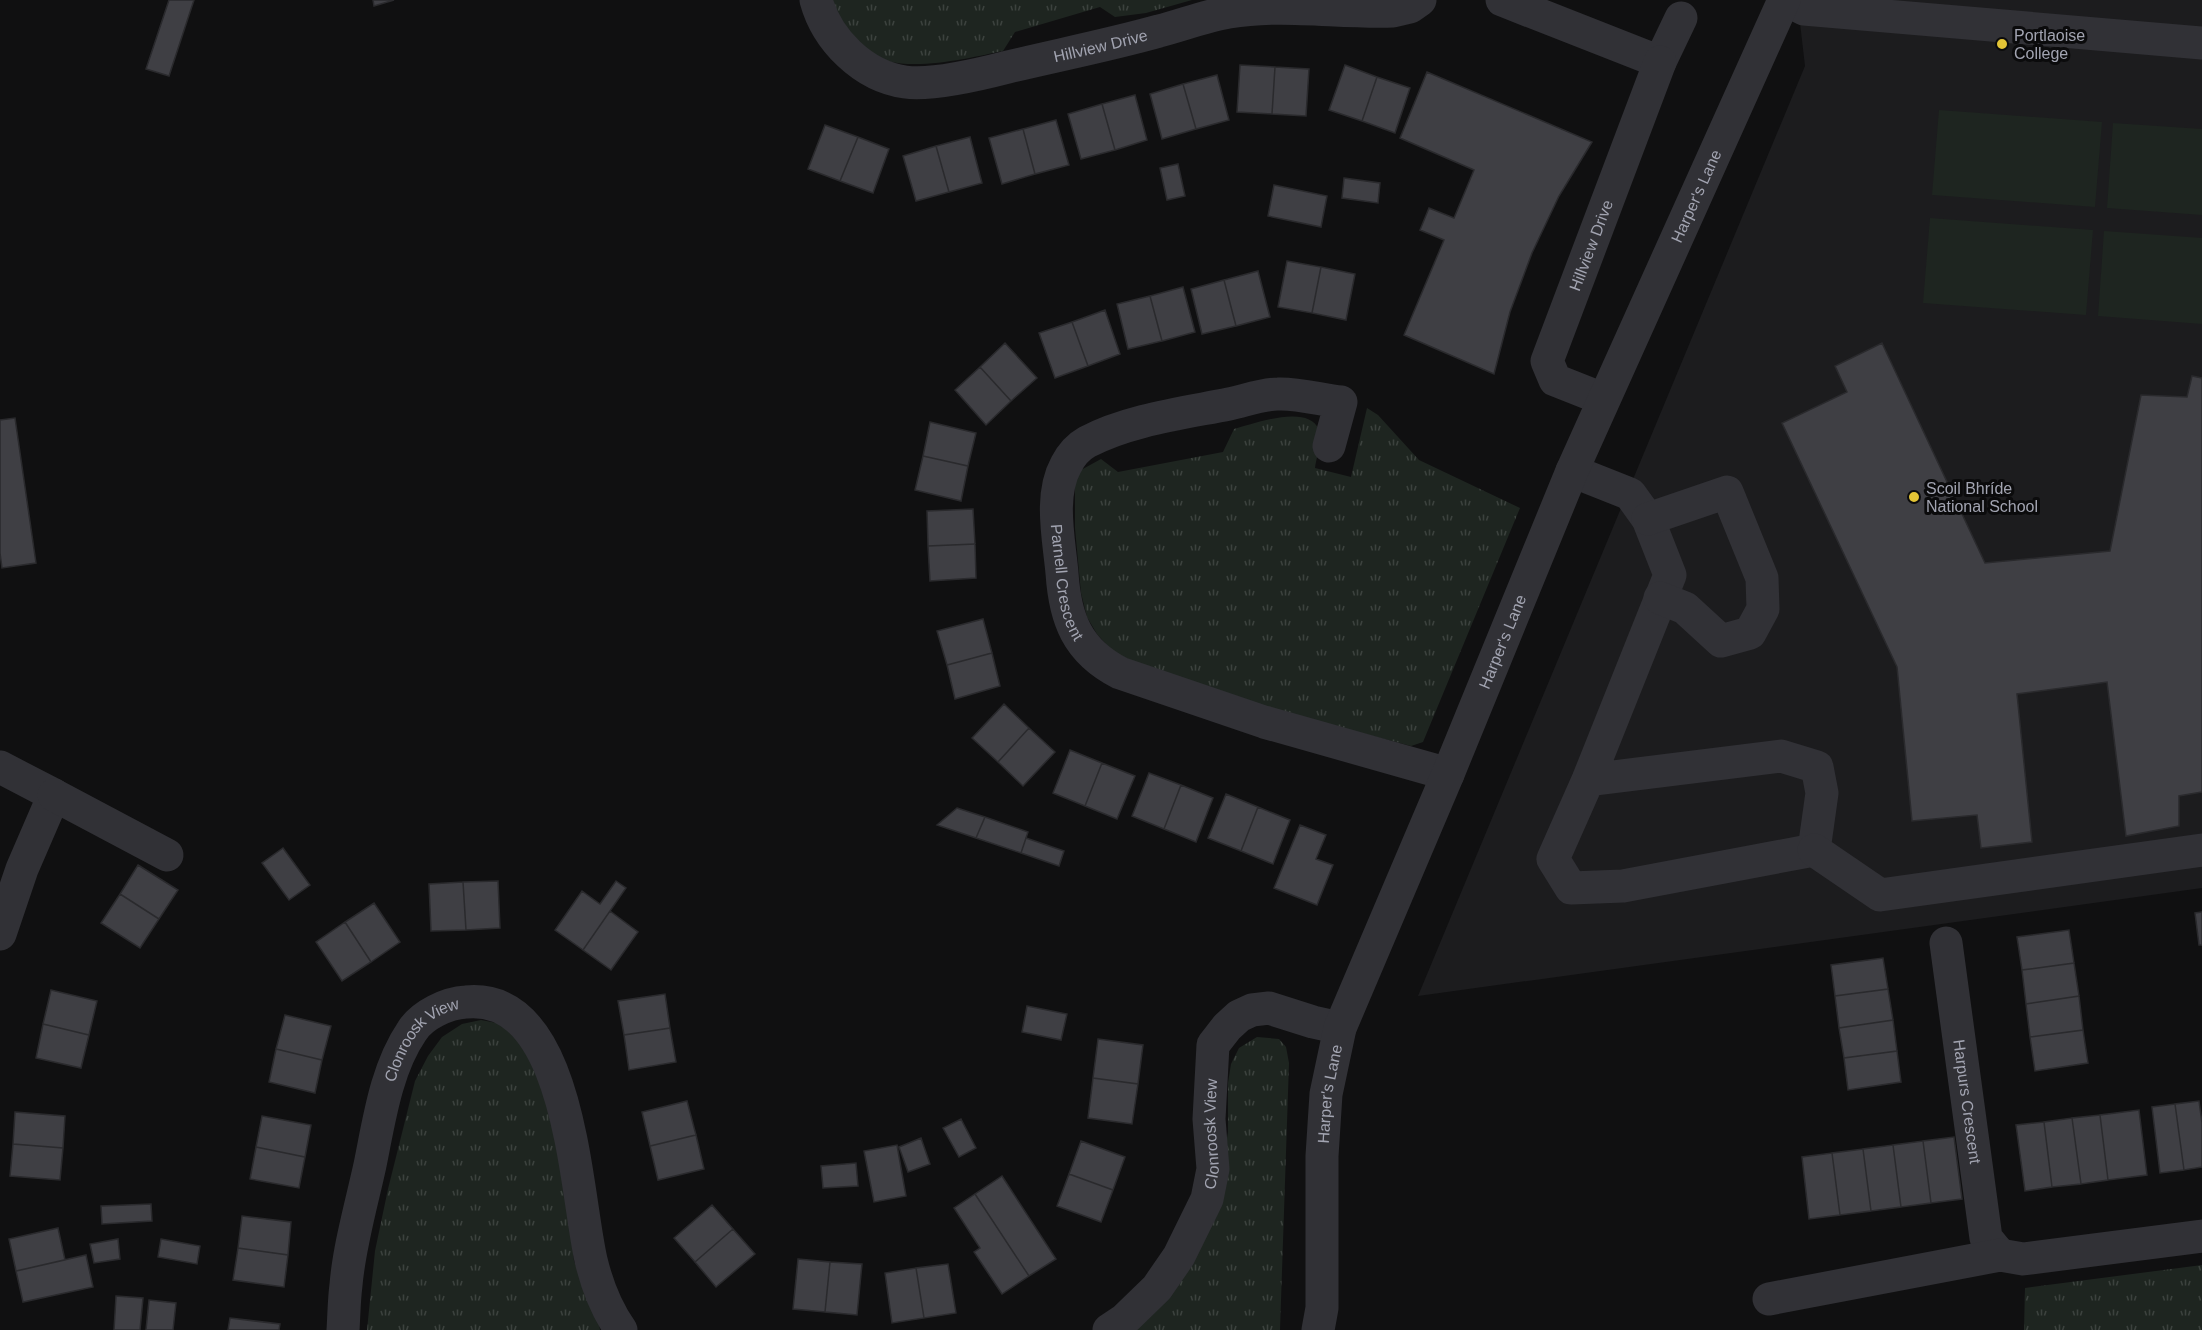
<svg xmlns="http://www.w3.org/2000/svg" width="2202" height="1330" font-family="Arial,sans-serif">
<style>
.built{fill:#1c1c1e}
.grass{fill:url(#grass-tufts)}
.pitch{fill:#1e2520}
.building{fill:#3f3f44;stroke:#2a2a2d;stroke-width:1.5}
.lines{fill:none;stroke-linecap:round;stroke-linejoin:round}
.minor{stroke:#313136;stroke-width:33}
.poi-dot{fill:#e3c436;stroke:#0b0b0c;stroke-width:2}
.labels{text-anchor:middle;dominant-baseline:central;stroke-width:6;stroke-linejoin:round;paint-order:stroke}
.poi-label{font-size:16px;fill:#a2a4b1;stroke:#0b0b0c;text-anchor:start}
.street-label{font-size:16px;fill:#a2a4b1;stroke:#0b0b0c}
</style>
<defs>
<pattern id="grass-tufts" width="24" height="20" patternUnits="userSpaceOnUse" patternTransform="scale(1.5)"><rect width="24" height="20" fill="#1e2520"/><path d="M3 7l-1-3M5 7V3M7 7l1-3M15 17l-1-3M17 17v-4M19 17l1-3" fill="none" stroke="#3c423e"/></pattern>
</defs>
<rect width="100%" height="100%" fill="#101011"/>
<path class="built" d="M1809 0H2202V888L1418 996 1805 66 1800 23Z"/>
<path class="grass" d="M830 0H1192L1146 13 1115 17 1100 7 1015 32 1003 51C968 58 898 76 868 52 850 38 840 20 830 0Z
M1367 408 1378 415 1419 460 1520 508 1423 742 1411 746 1188 688 1112 651 1097 634 1087 617 1081 593 1075 528V485L1081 470 1101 459 1118 472 1223 452 1234 429C1254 424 1308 403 1319 430 1323 440 1316 458 1315 468L1351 477Z
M481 1020 502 1024 535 1059 563 1157 574 1261 587 1294 597 1312 600 1330H367L375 1251 388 1189 415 1081 428 1056 442 1037 462 1024Z
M1257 1037 1279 1039 1286 1047 1289 1063 1280 1330H1137L1217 1198 1228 1132V1083L1231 1064 1239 1048Z
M2202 1265V1330H2024L2025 1288Z"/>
<path class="pitch" d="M1939 110 2102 122 2095 207 1932 195Z
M2113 123 2202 129V215L2107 208Z
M1930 218 2093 230 2086 315 1923 303Z
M2104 231 2202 238V324L2098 316Z"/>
<path class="building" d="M169 0H194L169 76 146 69Z
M373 0H394L374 6Z
M1240 65 1275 67 1272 114 1237 112Z
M1345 65 1377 77 1362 121 1329 110Z
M1275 67 1309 69 1306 116 1272 114Z
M1427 72 1592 142 1559 196 1532 253 1510 312 1494 374 1404 335 1444 240 1420 230 1429 208 1454 218 1474 170 1400 138Z
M1217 75 1229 120 1196 129 1183 84Z
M1377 77 1410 88 1395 133 1362 121Z
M1183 84 1196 129 1162 139 1150 94Z
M1135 95 1147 140 1115 150 1102 104Z
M1102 104 1115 150 1081 159 1068 114Z
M1056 120 1069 165 1035 174 1023 129Z
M825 125 858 137 840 181 808 169Z
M1023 129 1035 174 1002 184 989 138Z
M858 137 889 149 873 193 840 181Z
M970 137 982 183 949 192 936 146Z
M936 146 949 192 916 201 903 156Z
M1178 164 1185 196 1167 200 1160 168Z
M1344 178 1380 183 1378 203 1342 198Z
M1274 185 1327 196 1321 227 1268 216Z
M1287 261 1321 267 1312 313 1278 307Z
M1321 267 1355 274 1346 320 1312 313Z
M1258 271 1270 317 1236 326 1224 280Z
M1224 280 1236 326 1202 334 1191 289Z
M1183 287 1195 332 1162 341 1150 296Z
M1150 296 1162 341 1128 349 1117 304Z
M1105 310 1120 354 1088 366 1072 322Z
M1072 322 1088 366 1055 378 1039 333Z
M1005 343 1037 378 1011 401 980 367Z
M1882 343 1985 563 2110 551 2141 395 2187 397 2192 376 2202 378V792L2179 796V826L2126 836 2107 682 2017 694 2032 842 1981 848 1977 815 1912 821 1897 667 1782 423 1847 392 1835 366Z
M980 367 1011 401 986 425 955 390Z
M15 418 36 563 2 568 0 553V420Z
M930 422 976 433 968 466 923 456Z
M923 456 968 466 961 501 915 490Z
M973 509 975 544 928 546 927 511Z
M975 544 976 578 930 581 928 546Z
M983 619 992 653 947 665 937 631Z
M992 653 1000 686 955 699 947 665Z
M1004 704 1029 728 998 762 972 738Z
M1029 728 1055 752 1023 786 998 762Z
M1070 750 1102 763 1085 806 1053 793Z
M1102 763 1135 776 1117 819 1085 806Z
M1149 773 1181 785 1164 829 1132 816Z
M1181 785 1213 798 1196 842 1164 829Z
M1226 794 1258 807 1241 851 1208 838Z
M1258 807 1290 820 1273 864 1241 851Z
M957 808 985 817 976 838 937 825Z
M985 817 1028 832 1021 853 976 838Z
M1300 825 1326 835 1316 859 1333 865 1317 905 1274 888Z
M1026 838 1064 851 1059 866 1021 853Z
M283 848 310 885 289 900 262 863Z
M138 865 178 890 159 919 120 894Z
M498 881 500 928 466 930 463 882Z
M616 881 626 888 583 950 555 930 582 891 600 904Z
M463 882 466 930 431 931 429 884Z
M120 894 159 919 140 948 101 923Z
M374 903 400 942 371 962 345 922Z
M610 911 638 932 611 970 583 950Z
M2202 912V945H2199L2195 913Z
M345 922 371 962 342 981 316 942Z
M2069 930 2074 963 2022 970 2017 937Z
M1883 958 1888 989 1835 996 1831 965Z
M2074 963 2079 996 2026 1004 2022 970Z
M1888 989 1893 1020 1839 1028 1835 996Z
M51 990 97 1001 89 1035 43 1024Z
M665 994 670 1028 624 1035 618 1001Z
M2079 996 2083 1030 2030 1037 2026 1004Z
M1027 1006 1067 1014 1061 1040 1022 1032Z
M285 1015 331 1026 322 1060 276 1049Z
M1893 1020 1897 1051 1844 1058 1839 1028Z
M43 1024 89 1035 81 1068 36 1058Z
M670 1028 676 1062 629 1070 624 1035Z
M2083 1030 2088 1063 2035 1071 2030 1037Z
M1098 1039 1143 1045 1138 1084 1093 1078Z
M276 1049 322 1060 315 1093 269 1082Z
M1897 1051 1901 1082 1848 1090 1844 1058Z
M1093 1078 1138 1084 1132 1124 1088 1118Z
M687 1101 696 1135 650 1146 642 1112Z
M2199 1101 2202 1123V1167L2184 1170 2175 1104Z
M2175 1104 2184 1170 2160 1173 2152 1107Z
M2139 1110 2147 1175 2108 1180 2100 1115Z
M15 1112 65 1116 63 1148 13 1144Z
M2100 1115 2108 1180 2081 1184 2072 1118Z
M262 1116 311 1125 305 1157 256 1147Z
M2072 1118 2081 1184 2052 1187 2044 1122Z
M961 1119 976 1148 959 1157 943 1128Z
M2044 1122 2052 1187 2025 1191 2016 1125Z
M696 1135 704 1169 658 1180 650 1146Z
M1954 1137 1962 1199 1931 1203 1923 1141Z
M921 1138 930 1164 908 1172 899 1147Z
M1081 1141 1125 1157 1113 1190 1069 1174Z
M1923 1141 1931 1203 1901 1207 1893 1145Z
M13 1144 63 1148 60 1180 10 1176Z
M897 1145 906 1196 874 1202 864 1151Z
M1893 1145 1901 1207 1871 1211 1863 1149Z
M256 1147 305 1157 299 1188 250 1179Z
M1863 1149 1871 1211 1840 1215 1832 1153Z
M1832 1153 1840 1215 1809 1219 1802 1157Z
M856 1163 858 1186 823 1188 821 1166Z
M1069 1174 1113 1190 1101 1222 1057 1206Z
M1002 1176 1056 1259 1029 1276 975 1194Z
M975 1194 1029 1276 1002 1294 974 1252 980 1248 954 1208Z
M151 1204 152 1221 102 1224 101 1206Z
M712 1205 733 1229 695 1262 674 1238Z
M242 1216 291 1222 288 1255 238 1248Z
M58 1228 65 1260 16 1271 9 1239Z
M733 1229 755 1254 716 1287 695 1262Z
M118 1239 120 1259 94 1263 90 1244Z
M161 1239 200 1246 197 1264 158 1257Z
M238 1248 288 1255 284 1287 233 1280Z
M86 1255 93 1287 23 1302 16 1271Z
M798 1259 830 1262 825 1312 793 1309Z
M830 1262 862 1264 857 1315 825 1312Z
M948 1264 956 1313 924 1318 916 1268Z
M916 1268 924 1318 892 1323 885 1273Z
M116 1296 143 1298 140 1330H114Z
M149 1300 176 1303 173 1330H146Z
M230 1318 280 1324 279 1330H228Z"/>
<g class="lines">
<g class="minor">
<path id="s1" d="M816 0C827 40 863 76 905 82 932 86 981 74 1008 67 1058 55 1109 45 1159 31 1183 25 1205 16 1229 12 1283 3 1339 13 1393 11L1410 7 1420 0"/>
<path d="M1502 0 1660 62 1681 18"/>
<path d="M1786 0 1804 9 2202 43"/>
<path id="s2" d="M1603 399 1555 380 1547 361 1660 62"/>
<path id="s3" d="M1329 446 1341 402C1322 400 1297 393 1278 394 1262 394 1244 401 1229 404 1184 413 1128 420 1087 442 1078 447 1071 455 1066 465 1049 496 1059 539 1062 573 1065 619 1077 651 1120 673L1264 722 1448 774"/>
<path d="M1572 471 1630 494 1648 519 1670 575 1588 780 1553 859 1571 888 1623 886 1814 850 1822 793 1817 767 1781 756 1588 780"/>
<path d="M1648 519 1727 492 1762 578 1763 609 1750 633 1721 641 1685 608 1660 598"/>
<path d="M0 767 54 795 22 869 0 934"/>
<path d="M54 795 167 855"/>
<path d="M1814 850 1880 895 2202 850"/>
<path id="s4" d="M1946 943 1986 1238 2000 1255"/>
<path d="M1769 1299 2000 1255 2023 1259 2202 1236"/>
<path id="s5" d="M343 1330C344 1315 344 1300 346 1285 349 1247 362 1202 370 1165 379 1121 386 1069 412 1031 422 1015 447 1003 466 1002 571 992 575 1191 591 1260 597 1285 606 1309 621 1330"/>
<path id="s6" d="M1109 1330 1124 1320 1157 1288 1179 1256 1207 1199 1213 1169 1209 1119 1213 1045 1227 1027 1239 1016 1252 1010 1269 1008 1313 1022 1340 1028"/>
<path id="s7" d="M1318 1330 1322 1308V1156L1326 1094 1340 1028 1448 774 1572 471 1784 0"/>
</g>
</g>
<g class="poi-dot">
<circle cx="2002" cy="44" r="6"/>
<circle cx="1914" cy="497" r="6"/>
</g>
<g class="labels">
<g class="poi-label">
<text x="2014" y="35">Portlaoise<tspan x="2014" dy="18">College</tspan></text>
<text x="1926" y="488">Scoil Bhríde<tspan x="1926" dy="18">National School</tspan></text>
</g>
<g class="street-label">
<text stroke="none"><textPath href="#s1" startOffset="327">Hillview Drive</textPath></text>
<text stroke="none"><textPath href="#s7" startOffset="1209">Harper's Lane</textPath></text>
<text stroke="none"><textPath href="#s2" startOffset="196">Hillview Drive</textPath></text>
<text stroke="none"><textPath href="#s3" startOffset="458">Parnell Crescent</textPath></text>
<text stroke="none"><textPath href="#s7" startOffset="723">Harper's Lane</textPath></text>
<text stroke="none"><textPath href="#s5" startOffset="309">Clonroosk View</textPath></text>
<text stroke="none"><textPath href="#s7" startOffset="237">Harper's Lane</textPath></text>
<text stroke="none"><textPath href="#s4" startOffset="160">Harpurs Crescent</textPath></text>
<text stroke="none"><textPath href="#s6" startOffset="232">Clonroosk View</textPath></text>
</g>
</g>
</svg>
